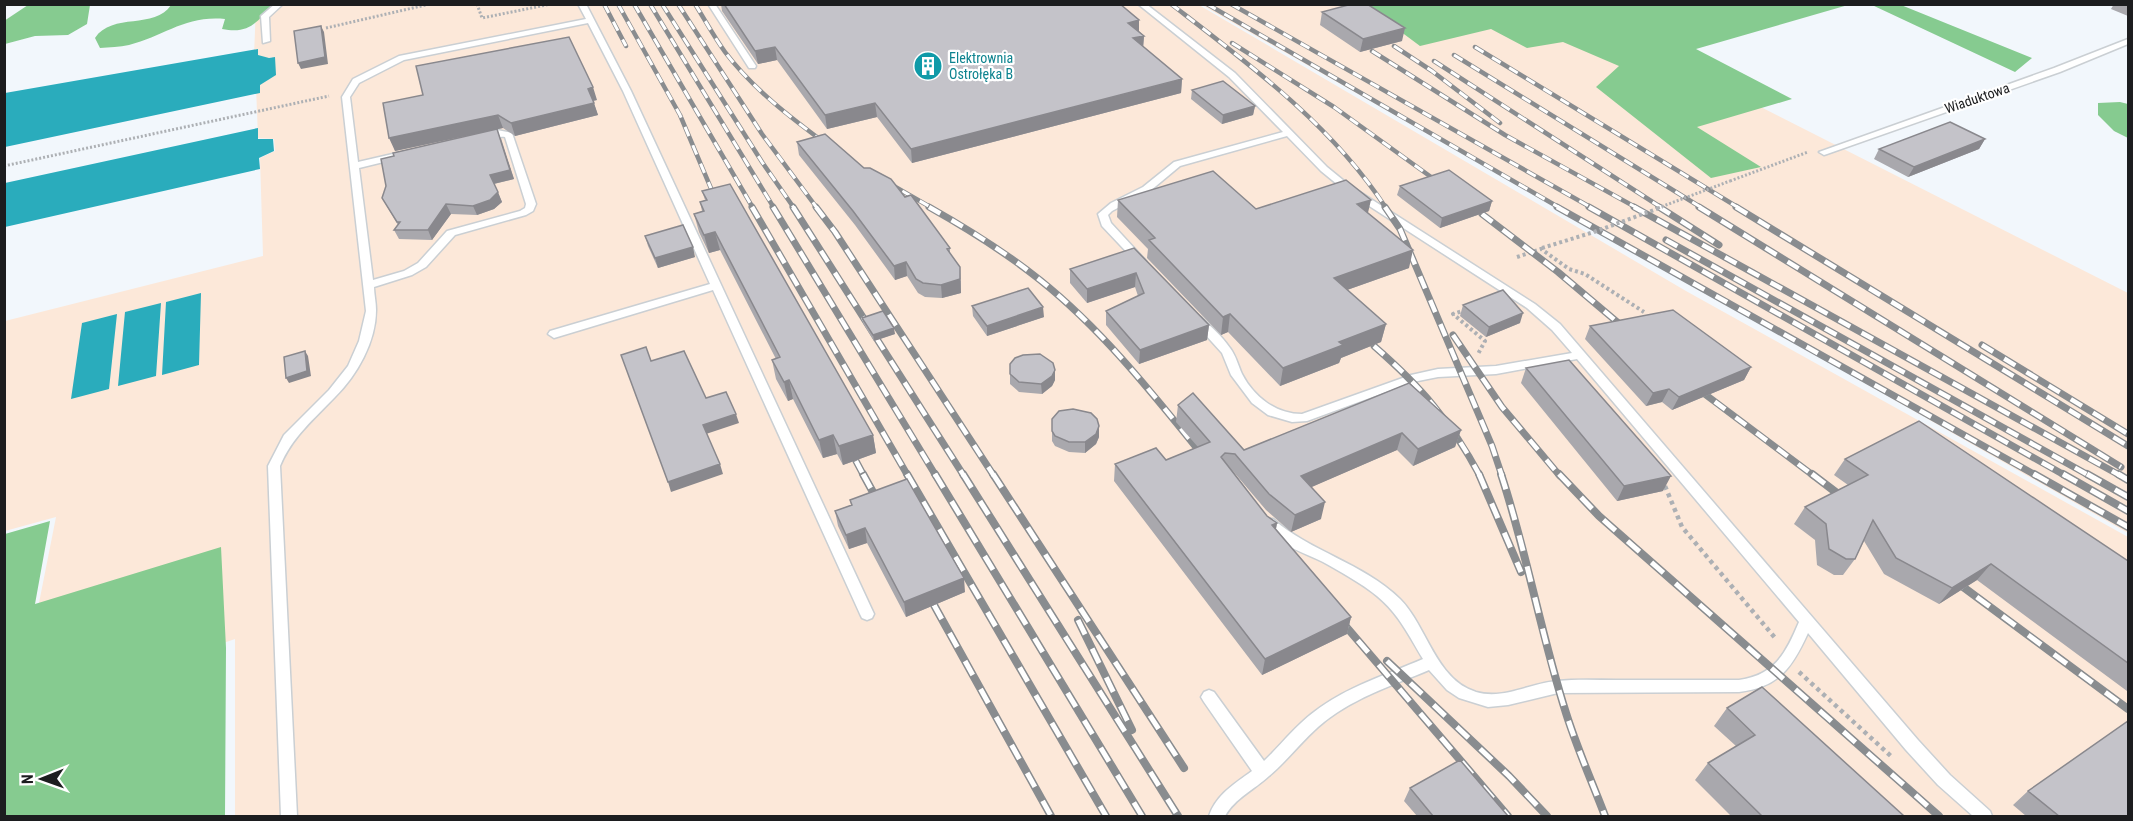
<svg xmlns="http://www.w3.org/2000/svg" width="2133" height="821" font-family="'Roboto Condensed',sans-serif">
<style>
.industrial{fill:#fce8d9}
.forest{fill:#86cb90}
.water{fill:#2aacbc}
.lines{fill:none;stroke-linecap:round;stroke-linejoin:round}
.service-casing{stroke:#cacfd3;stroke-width:3}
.path-far2{stroke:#adb0b4;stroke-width:3;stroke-dasharray:2 2;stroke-linecap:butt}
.path-far1{stroke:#adb0b4;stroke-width:4;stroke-dasharray:3 3;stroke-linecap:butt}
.path{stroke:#adb0b4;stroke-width:4.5;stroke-dasharray:4 4;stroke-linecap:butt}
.service{fill:#fff;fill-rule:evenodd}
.rail-far2-casing{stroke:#898c8f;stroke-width:4.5}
.rail-far1-casing{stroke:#898c8f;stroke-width:7}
.rail-casing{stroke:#898c8f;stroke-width:8}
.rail-far2{stroke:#fff;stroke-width:3;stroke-dasharray:10;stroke-linecap:butt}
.rail-far1{stroke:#fff;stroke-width:4.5;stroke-dasharray:13;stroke-linecap:butt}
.rail{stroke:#fff;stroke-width:5;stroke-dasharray:16;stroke-linecap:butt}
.path-bridge-far1{stroke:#adb0b4;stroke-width:3;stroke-dasharray:2 2;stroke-linecap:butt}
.path-bridge{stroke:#adb0b4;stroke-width:4;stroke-dasharray:3 3;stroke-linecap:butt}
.wall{fill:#a9a8ad}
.shaded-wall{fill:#89888d}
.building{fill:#c4c3c9;stroke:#89888d;stroke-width:1.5}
.labels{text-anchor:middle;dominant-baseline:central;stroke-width:4.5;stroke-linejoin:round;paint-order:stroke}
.far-culture-label{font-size:14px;fill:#0d838f;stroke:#fff;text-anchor:start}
.far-street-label{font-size:14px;fill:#1c1d1f;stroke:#fff}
</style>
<rect width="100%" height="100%" fill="#f2f7fc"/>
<path class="industrial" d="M256 5H1199L1686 291 2128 537V816H235V639L17 714 56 517 5 531V321L263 256 260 158 275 151 274 139 258 138 256 86 273 76 272 57 265 59 254 56Z
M1202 5H1559L2128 293V533Z"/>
<path class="forest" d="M28 5H90L87 24 68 35 35 36 5 44 4 21Z
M171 5H272C256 24 248 34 222 29L225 19C186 15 164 36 129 45 120 47 109 47 100 48L95 38C112 12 155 30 171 5Z
M1365 5 1367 4 1848 5 1696 49 1792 99 1697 127 1761 167 1711 178 1596 87 1619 66 1563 42 1527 48 1491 29 1420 46Z
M1872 5H1901L2032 58 2015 72Z
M2120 102 2128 104V138L2114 131 2098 115V103Z
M50 521 35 604 221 547 226 648 225 816H5V534Z"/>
<path class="water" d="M258 49V55L269 58 275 57 276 75 260 85V93L5 147V93Z
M258 128V139H273L274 151 259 158 260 169 5 227V183Z
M201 293 199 365 162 375 166 302Z
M161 303 156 376 118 386 125 312Z
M117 314 109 389 71 399 82 323Z"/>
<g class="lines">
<g class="service-casing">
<path id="service" d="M275 4H283L269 17 270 41 263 43 261 16Z
M578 4H586L631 91 874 614 872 618 867 620 862 618 860 614 713 290 554 338 548 334 550 331 710 284 623 91 588 23 404 60 359 83 350 97 358 162 397 153 402 156 400 158 359 168 373 280 404 271 418 263 447 231 520 211 525 208 526 204 505 137C497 136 489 140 481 138V134L497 130 512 133 536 204 533 211 526 215 455 235 426 267 412 275 374 287C374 294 376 302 376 310 376 342 357 375 335 397 314 419 292 437 280 466L297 816H281L268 466 284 435 329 390 348 366 359 341 366 311 342 97 353 79 399 56 586 19Z
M708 4H715L756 66 755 68H749Z
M1138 4H1146L1235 73 1327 167 1349 185 1535 304 1560 324 1918 740 1950 775 1990 811 1992 816H1973L1938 785 1906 750 1808 633C1792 668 1779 687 1739 692L1558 693 1508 705 1488 707 1459 698 1447 690 1429 670C1391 686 1350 699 1318 727 1301 742 1287 761 1269 776 1254 790 1235 798 1225 816H1209C1216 795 1234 784 1252 771L1204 702 1201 697 1204 692 1209 690 1214 692 1264 761C1281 745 1295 726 1314 712 1346 687 1386 675 1423 659 1409 636 1399 614 1377 596 1361 583 1341 572 1323 562 1303 552 1273 543 1261 523L1263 519H1273C1311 552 1363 563 1400 599 1427 626 1435 679 1476 692 1504 700 1530 683 1557 681 1576 679 1596 680 1616 680 1657 680 1698 680 1739 680 1775 675 1786 653 1799 622L1577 359 1496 374 1438 377 1413 382 1307 421 1292 422 1268 415 1252 403 1231 375 1222 353 1193 321 1191 319 1193 317H1201C1211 327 1222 336 1230 348 1236 356 1238 365 1242 374 1254 397 1276 414 1302 414L1411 375 1438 369 1496 366 1572 353 1552 330 1527 308 1343 189 1321 171 1287 136 1180 166 1150 191 1112 211 1108 215 1111 223 1146 261 1141 264 1137 263 1102 226 1098 214 1111 203 1143 187 1174 162 1283 132 1229 77Z
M2128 39V44L2060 72 1827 154 1824 155 1819 152 2054 68Z"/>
</g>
<path class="path-far2" d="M477 4 482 18 551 4
M326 28 430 4
M4 166 329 96
M1730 181 1808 152"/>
<path class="path-far1" d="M1542 248 1594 232
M1517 257 1541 249 1569 269 1585 274 1644 312
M1466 310 1453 314 1485 341 1478 354"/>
<path class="path" d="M1665 486 1682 527 1776 639
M1799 672 1893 758"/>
<use href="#service" class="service"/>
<g class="rail-far2-casing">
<path id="rail-far2" d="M604 4 626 46
M618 4 680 115 718 205
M634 4 753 208
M650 4 774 208
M662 4 762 162 794 208
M678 4 762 134 817 208
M695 4C705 20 714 37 725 52 753 89 791 118 829 146
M1171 4C1249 64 1332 125 1386 208
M1207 4 1560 208
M1231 4 1592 208
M1232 43 1334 107 1438 182
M1394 46 1432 71 1500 123
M1475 47 1739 208
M1372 51 1505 135 1637 208
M1454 55 1702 208
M1434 61 1662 208
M885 181 932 208"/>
</g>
<g class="rail-far1-casing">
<path id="rail-far1" d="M752 207 908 476
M773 207 936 476
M793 207 964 476
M816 207 835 232 994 476
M929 207C968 229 1005 252 1040 280 1105 332 1156 398 1208 462
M1385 207 1400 229 1492 446 1502 476
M1557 207 2037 476
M1589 207 2066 476
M1634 207 2121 476
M1659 207 1719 245
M1699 207 2121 467
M1736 207 2128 446
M1482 214 1558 272 1629 332
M1666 240 2090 476
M1453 335 1502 407 1560 476
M1982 345 2128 434
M1374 346C1421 387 1450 420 1480 476
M1694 386 1814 476
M856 461 864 476"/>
</g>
<g class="rail-casing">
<path id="rail" d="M863 474 880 505
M907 474 1106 816
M935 474 1142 816
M963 474 1178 816
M993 474 1184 768
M1479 474 1521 572
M1501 474C1527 553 1541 635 1566 713 1577 748 1592 782 1605 816
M1559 474 1599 516 1939 816
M1812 474 1850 503
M2034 474 2128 527
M2063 474 2128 511
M2087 474 2128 497
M2118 474 2128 480
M1951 578 2128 709
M934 605 1051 816
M1337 616 1508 816
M1078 620 1132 730
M1387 661 1509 776 1547 816"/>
</g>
<use href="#rail-far2" class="rail-far2"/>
<use href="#rail-far1" class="rail-far1"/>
<use href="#rail" class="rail"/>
<path class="path-bridge-far1" d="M1658 208 1730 181"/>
<path class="path-bridge" d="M1594 232 1662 207"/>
</g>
<path class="wall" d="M721 4H1120L1139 20V31L1144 36 1143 47 1182 79 1181 93 912 163 877 117 827 129 777 60 758 64 722 11Z
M2114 4H2128V16L2111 9Z
M1322 12 1402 41 1360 52 1320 25Z
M1192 90 1255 106 1253 115 1222 124 1191 99Z
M597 100 593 101 598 115 515 136 503 128 395 151 383 103Z
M501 138 514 179 494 184 502 202 494 209 477 215 451 214 432 240 399 239 394 230 398 225 382 198Z
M1985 139 1979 149 1908 177 1874 159 1879 149Z
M797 142 864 168 905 197 950 248V253L961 281V293L942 298 925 297 918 293 907 276 895 280 855 225 799 155Z
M1400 186 1492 201 1489 211 1440 228 1397 195Z
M702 191 873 435 876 453 843 465 837 454 823 458 793 399 788 401 776 379 772 360 776 359 720 250 709 253 699 232 694 214 702 211 700 202 705 200Z
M1118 200 1256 209 1368 213 1409 268 1347 290 1386 324 1381 342 1341 358 1339 363 1280 386 1228 332 1221 335 1147 258 1148 249 1117 217Z
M645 236 695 257 658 268 648 246Z
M1134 248 1209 325 1207 340 1139 364 1106 325V311L1138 296 1135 287 1087 303 1070 283V269Z
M1463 305 1520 323 1486 337 1460 316Z
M972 306 1044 317 987 336 973 316Z
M862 318 895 334 874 341 863 323Z
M1590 326 1751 367 1744 380 1672 410 1662 402 1646 406 1585 339Z
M1526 368 1663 491 1617 501 1521 383Z
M1010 374 1055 380 1052 386 1042 394 1019 392 1010 384Z
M1409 383 1461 430 1455 447 1413 466 1397 450 1311 487 1321 519 1291 532 1266 510 1232 470 1267 516 1277 523 1276 529 1351 617 1347 634 1262 675 1114 481 1115 464 1166 460 1198 447 1176 422 1178 405 1244 450Z
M1052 419 1099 426V437L1096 444 1085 453 1069 452 1055 446 1052 441Z
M1845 459 2128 561V690L2127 691 1977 580 1939 604 1884 574 1864 541 1855 559 1843 575H1834L1817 565 1815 540 1794 524 1805 507 1848 485 1834 475Z
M850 500 965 592 906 617 867 543 849 549 838 526 835 511 851 505Z
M1727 708 1904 816H1731L1695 780 1708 763 1736 746 1714 726Z
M1410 788 1508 816H1417L1404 801Z
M2028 791 2128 816H2026L2013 805Z"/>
<path class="shaded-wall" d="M1139 20V33L1128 23Z
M321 26 324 32 328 64 301 69 298 63Z
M1405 28 1402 41 1360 52 1363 39Z
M1144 36 1143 49 1133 38Z
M775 47 777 60 758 64 755 51Z
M1182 79 1181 93 912 163 911 149Z
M593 87 597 100 592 101 588 89Z
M594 103 598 115 515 136 511 123Z
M875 103 877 117 827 129 825 115Z
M1255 106 1253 115 1222 124 1223 115Z
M498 115 503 128 395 151 389 138Z
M497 129 514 179 493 184 490 175Z
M1985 139 1979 149 1908 177 1914 167Z
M498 192 502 202 494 209 477 215 473 206Z
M1371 200 1367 217 1357 204Z
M1492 201 1489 211 1440 228 1442 218Z
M446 204 451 214 432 240 428 230Z
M715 232 720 250 709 253 704 235Z
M693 247 695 257 658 268 655 258Z
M1413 250 1409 268 1330 296 1334 278Z
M906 262 907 276 895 280 894 266Z
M960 267 961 293 942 298 941 285Z
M1136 273 1135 287 1087 303V289Z
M1043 307 1044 317 987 336V326Z
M1523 313 1520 323 1486 337 1489 327Z
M1230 314 1228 332 1221 335 1223 317Z
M1386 324 1381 342 1341 358 1339 363 1280 386 1283 368 1339 342Z
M1209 325 1207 340 1139 364 1140 350Z
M894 328 895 334 874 341 873 335Z
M305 351 308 356 311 376 289 383 286 378Z
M1751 367 1744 380 1672 410 1679 397Z
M1055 370V380L1052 386 1042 394 1041 384Z
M789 380 793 399 788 401 784 382Z
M1669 389 1662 402 1646 406 1653 393Z
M736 414 739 423 706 434 703 425Z
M1099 426V437L1096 444 1085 453V442Z
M1461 430 1455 447 1413 466 1418 449Z
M1402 433 1397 450 1298 493 1301 476Z
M833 435 837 454 823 458 819 440Z
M873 435 876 453 843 465 839 446Z
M720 464 723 474 671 492 668 482Z
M1671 476 1663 491 1617 501 1624 486Z
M1325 502 1321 519 1291 532 1295 515Z
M1277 523 1274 539 1272 525Z
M865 528 867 543 849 549 846 535Z
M1991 564 1977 580 1939 604 1952 588Z
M964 578 965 592 906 617 904 602Z
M1351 617 1347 634 1262 675 1265 659Z"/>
<path class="building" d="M724 4H1120L1139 20 1128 23 1144 36 1133 38 1182 79 911 149 875 103 825 115 775 47 755 51Z
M1352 4H1367L1405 28 1363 39 1322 12Z
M321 26 325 57 298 63 294 31Z
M569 37 593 87 588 89 594 103 511 123 498 115 389 138 383 103 423 95 416 66Z
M1223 81 1255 106 1223 115 1192 90Z
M1950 122 1985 139 1914 167 1879 149Z
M497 129 510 170 490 175 498 192 490 200 473 206 446 204 428 230H394L400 222H397L382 198 386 186 381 159 394 156 393 153Z
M825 134 864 168H870L891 179 905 197 911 195 950 248 947 249 960 267V279L941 285 923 283 916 279 906 262 894 266 853 211 797 142Z
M1449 170 1492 201 1442 218 1400 186Z
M1213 171 1256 209 1346 180 1371 200 1357 204 1413 250 1334 278 1386 324 1339 342 1343 345 1283 368 1230 314 1223 317 1149 240 1155 238 1118 200Z
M730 184 873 435 839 446 833 435 819 440 789 380 784 382 772 360 780 357 715 232 704 235 694 214 704 211 700 202 707 200 702 191Z
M683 225 693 247 655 258 645 236Z
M1134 248 1209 325 1140 350 1106 311 1144 293 1136 273 1087 289 1070 269Z
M1028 288 1043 307 987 326 972 306Z
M1503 290 1523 313 1489 327 1463 305Z
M1673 310 1751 367 1679 397 1669 389 1653 393 1590 326Z
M883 311 894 328 873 335 862 318Z
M646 347 651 361 684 351 706 398 726 392 736 414 703 425 720 464 668 482 621 355Z
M305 351 307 371 286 378 284 357Z
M1040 354 1053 363 1055 370 1052 376 1041 384 1019 382 1010 374V364L1015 358 1023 355Z
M1569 360 1671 476 1624 486 1526 368Z
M1409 383 1461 430 1418 449 1402 433 1301 476 1325 502 1295 515 1269 494 1235 454 1225 453 1221 457 1267 516 1277 523 1272 525 1351 617 1265 659 1115 464 1156 448 1166 460 1210 442 1178 405 1193 393 1244 450Z
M1073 409 1091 413 1097 419 1099 426 1096 434 1085 442H1069L1055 436 1052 431V419L1059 411Z
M1919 421 2128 561V663L1991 564 1952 588 1896 558 1873 520 1855 559H1846L1829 549 1826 524 1805 507 1868 475 1845 459Z
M907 479 964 578 904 602 865 528 846 535 835 511 852 505 850 500Z
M1762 687 1904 816H1762L1708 763 1755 735 1727 708Z
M2128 721V816H2059L2028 791Z
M1460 760 1508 816H1433L1410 788Z"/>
<defs>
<g id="building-disc" transform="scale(1.5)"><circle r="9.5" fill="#0f9aa8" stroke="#fff"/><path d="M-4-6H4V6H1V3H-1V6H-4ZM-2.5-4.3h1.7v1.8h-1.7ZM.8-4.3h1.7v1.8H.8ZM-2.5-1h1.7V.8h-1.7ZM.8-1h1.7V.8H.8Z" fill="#fff"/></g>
</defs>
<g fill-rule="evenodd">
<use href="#building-disc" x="928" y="66"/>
</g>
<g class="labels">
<g class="far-culture-label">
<text x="949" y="58">Elektrownia<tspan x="949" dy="16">Ostrołęka B</tspan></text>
</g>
<g class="far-street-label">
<text transform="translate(1977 98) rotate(-19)">Wiaduktowa</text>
</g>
</g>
<rect width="2133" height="821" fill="none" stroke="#1c1d1f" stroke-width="12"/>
<g transform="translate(42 779) rotate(269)" stroke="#ffffff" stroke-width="4.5" paint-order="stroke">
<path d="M0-4.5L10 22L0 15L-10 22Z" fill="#1c1d1f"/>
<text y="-9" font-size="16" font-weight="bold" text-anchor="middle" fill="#1c1d1f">N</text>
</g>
</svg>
